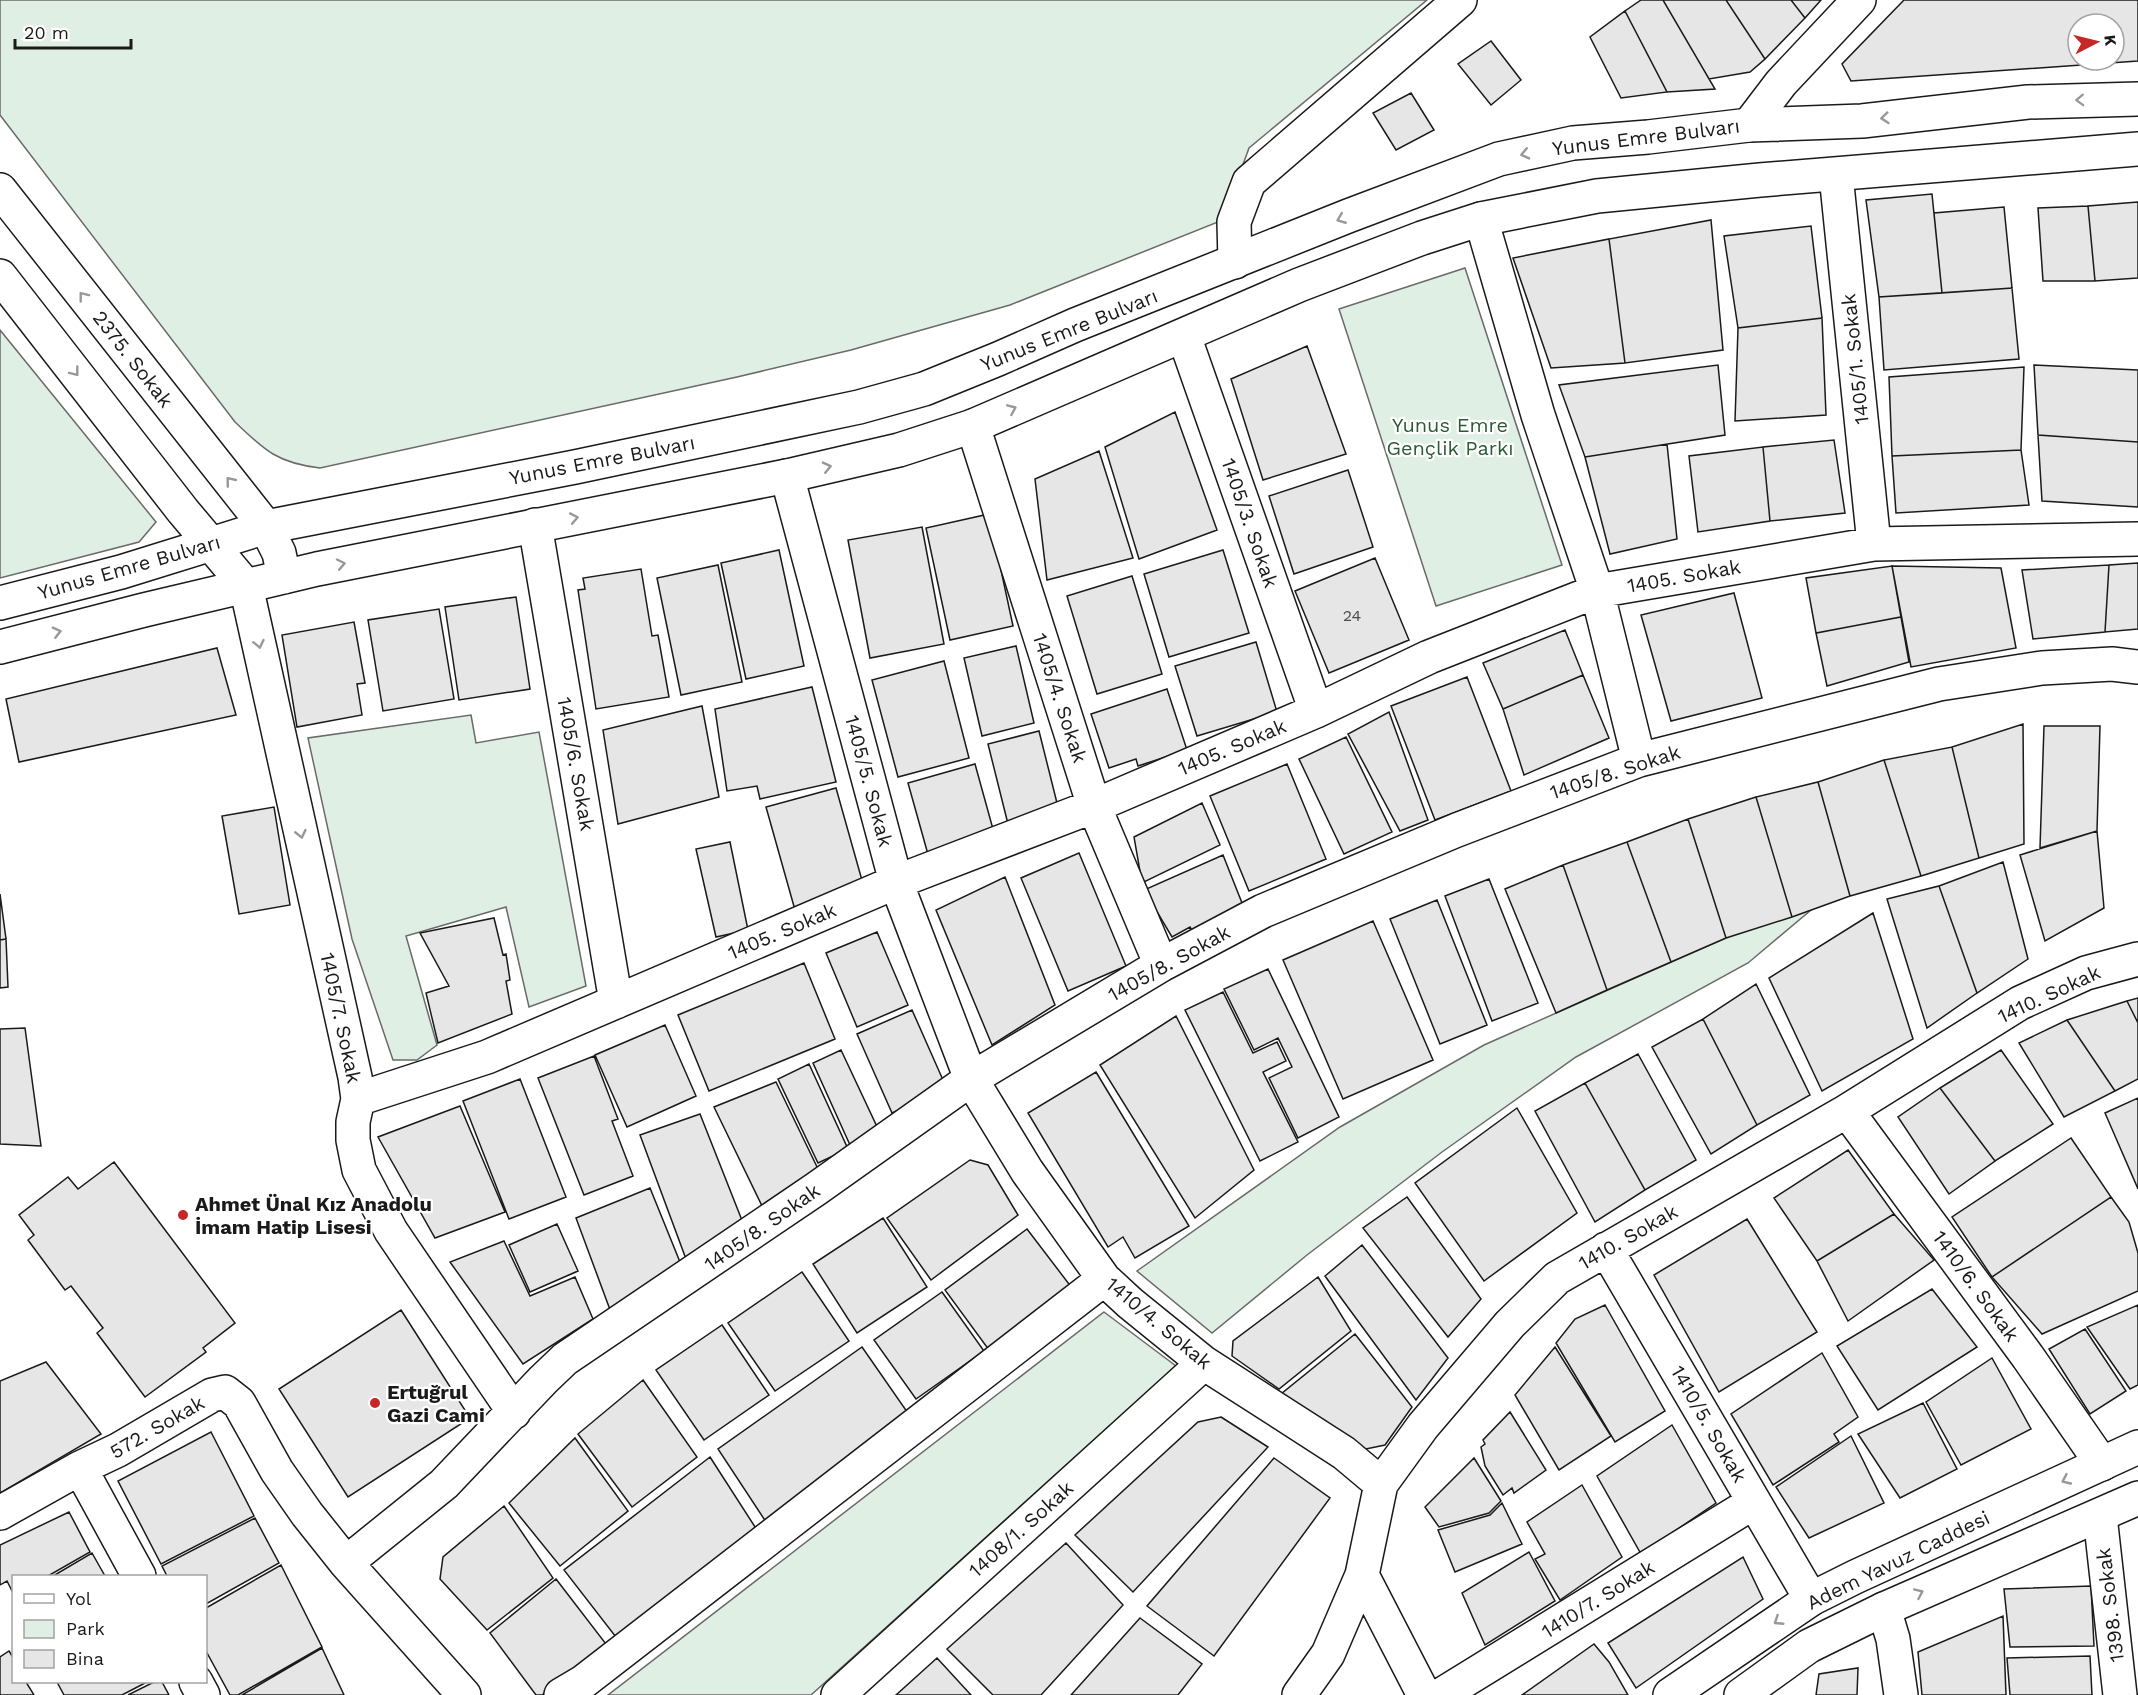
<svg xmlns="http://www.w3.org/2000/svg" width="2138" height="1695" font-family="'Work Sans',sans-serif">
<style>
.green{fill:#e0efe3;stroke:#6a6a6a;stroke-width:1.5}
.building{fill:#e6e6e6;stroke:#1a1a1a;stroke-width:1.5;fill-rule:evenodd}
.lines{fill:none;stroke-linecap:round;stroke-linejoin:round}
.street-casing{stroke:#1a1a1a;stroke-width:36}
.primary-casing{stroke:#1a1a1a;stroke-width:36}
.street{stroke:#fff;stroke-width:33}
.primary{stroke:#fff;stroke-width:33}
.oneway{stroke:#989898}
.poi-dot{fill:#c62828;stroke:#fff;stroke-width:2}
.labels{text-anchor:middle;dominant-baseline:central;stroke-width:4.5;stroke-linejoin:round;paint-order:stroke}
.number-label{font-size:16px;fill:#4d4d4d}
.street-label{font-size:20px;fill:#1a1a1a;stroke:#fff}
.park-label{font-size:20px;fill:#2b5a34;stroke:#fff}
.poi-label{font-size:20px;font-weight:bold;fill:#1a1a1a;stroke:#fff;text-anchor:start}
</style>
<rect width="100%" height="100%" fill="#fff"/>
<path class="green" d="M0 0H1427L1249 148 1223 220 1010 305 851 350 737 377 320 468C278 463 265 451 235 422L0 115Z
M1465 268 1562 565 1436 606 1339 309Z
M0 330 156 522 139 542 0 578Z
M471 715 476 743 539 732 586 986 529 1007 506 907 406 936 437 1045 417 1060H393L352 939 308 738Z
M1836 889 1748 963 1576 1057 1442 1152 1307 1255 1212 1333 1137 1271 1340 1127 1484 1045Z
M1104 1312 1176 1366 811 1695H608Z"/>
<path class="building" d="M1641 0H1663L1715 89 1667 92 1625 11Z
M1663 0H1726L1765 59 1750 72 1709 79Z
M1726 0H1791L1805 18 1765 59Z
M1791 0H1821L1805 18Z
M1904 0H2138V61L1851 81 1842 64ZM2078 24H2114V60H2078Z
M1625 11 1667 92 1621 98 1590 37Z
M1491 41 1521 80 1491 105 1458 64Z
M1411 93 1434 130 1396 150 1373 113Z
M1932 194 1942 293 1879 297 1866 200Z
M2138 202V278L2095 281 2088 206Z
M2088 206 2095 281H2043L2038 208Z
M2004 207 2012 288 1942 293 1934 213Z
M1711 220 1723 350 1625 363 1609 239Z
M1811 226 1822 318 1738 328 1724 236Z
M1609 239 1625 363 1551 368 1513 258Z
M2012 288 2019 359 1884 370 1879 297Z
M1822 318 1826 415 1735 421 1738 328Z
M1307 346 1346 454 1263 480 1231 379Z
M1718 365 1725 435 1585 457 1559 385Z
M2034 365 2138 370V442L2038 435Z
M2024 367 2021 450 1892 456 1889 377Z
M1175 412 1217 530 1139 559 1105 447Z
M2038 435 2138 442V507L2042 501Z
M1834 440 1845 513 1770 521 1763 447Z
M1667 444 1677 539 1610 554 1585 457Z
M1763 447 1770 521 1698 532 1689 456Z
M2021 450 2029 505 1896 513 1892 456Z
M1099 451 1133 558 1047 580 1035 479Z
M1348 470 1373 547 1294 574 1269 496Z
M989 514 1013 626 950 640 926 528Z
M922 527 944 644 870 658 848 540Z
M779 550 804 666 746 679 721 563Z
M1223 550 1249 633 1169 657 1144 574Z
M1375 558 1409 640 1329 673 1295 591Z
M2138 563V629L2105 632 2109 565Z
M718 565 742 682 681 695 657 578Z
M2109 565 2105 632 2033 639 2022 570Z
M1892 566 2001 568 2016 648 1911 667Z
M1892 566 1901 617 1816 633 1806 578Z
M641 569 652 636 658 635 669 697 596 709 578 590 585 589 583 578Z
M1132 576 1162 674 1097 694 1067 596Z
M1734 593 1762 698 1671 721 1641 615Z
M516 597 530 689 459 700 445 607Z
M439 609 454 699 383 711 368 620Z
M1901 617 1909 662 1827 686 1816 633Z
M354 622 365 683 357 684 362 715 297 727 282 635Z
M1565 630 1583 675 1503 709 1483 663Z
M1256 642 1277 712 1197 736 1175 666Z
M1016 646 1034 723 982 736 964 658Z
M217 648 236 715 19 762 6 699Z
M944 661 969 758 898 777 872 680Z
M1583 675 1609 738 1524 775 1503 709Z
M1467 677 1511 791 1435 820 1391 706Z
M812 687 836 782 760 799 757 786 727 791 715 709Z
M1167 689 1187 750 1138 766 1136 759 1109 768 1091 714Z
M702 706 719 797 618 824 603 730Z
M1389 712 1428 820 1400 831 1348 734Z
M2023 724 2024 844 1979 858 1952 747Z
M2044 726H2100L2097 831 2040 848Z
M1039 731 1059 811 1008 824 988 744Z
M1346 737 1392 832 1344 854 1299 759Z
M1952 747 1979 858 1921 876 1884 760Z
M1884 760 1921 876 1850 896 1818 782Z
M975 764 996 840 929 858 908 783Z
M1287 764 1326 859 1249 891 1210 796Z
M1818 782 1850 896 1792 917 1756 797Z
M836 788 865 891 795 910 766 807Z
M1756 797 1792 917 1726 938 1688 819Z
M1202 803 1220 845 1142 883 1134 837Z
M274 807 290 905 239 914 222 816Z
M1688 819 1726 938 1671 962 1627 842Z
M2097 831 2104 908 2045 941 2020 855Z
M730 842 748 930 716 937 696 849Z
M1627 842 1671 962 1607 990 1563 865Z
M1079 853 1126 966 1068 991 1021 878Z
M1223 855 1242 903 1236 906 1237 911 1193 932 1190 927 1172 937 1144 890Z
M2003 862 2028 959 1977 993 1939 886Z
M1563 865 1607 990 1556 1013 1505 889Z
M1005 877 1055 1005 992 1045 936 910Z
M1489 879 1538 1003 1492 1021 1445 896Z
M1939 886 1977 993 1927 1028 1887 899Z
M0 894 6 939 0 940Z
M1437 900 1487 1025 1440 1044 1390 919Z
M1873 913 1913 1039 1822 1091 1769 978Z
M494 918 503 955 506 954 510 980 506 981 512 1014 438 1043 426 993 449 986 420 933Z
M1373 921 1433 1060 1343 1099 1283 960Z
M877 932 908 1005 857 1027 826 953Z
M6 939 8 987 0 988V940Z
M804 963 835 1039 709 1091 678 1015Z
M1268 969 1339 1117 1298 1138 1269 1078 1292 1067 1278 1038 1254 1050 1224 989Z
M1756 984 1810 1095 1757 1125 1703 1019Z
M1223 992 1253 1053 1277 1042 1286 1061 1263 1072 1298 1142 1260 1161 1185 1010Z
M2138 998V1023L2127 1001Z
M2127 1001 2138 1023V1079L2115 1091 2067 1020Z
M912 1010 947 1089 892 1113 857 1034Z
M1176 1016 1254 1170 1195 1218 1100 1065Z
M1703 1019 1757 1125 1711 1154 1652 1047Z
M2067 1020 2115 1091 2064 1117 2019 1043Z
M665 1025 696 1096 627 1127 595 1055Z
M25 1028 41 1146 0 1144V1029Z
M841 1050 879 1131 850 1145 813 1063Z
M2001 1050 2053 1124 1995 1161 1940 1088Z
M1638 1054 1696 1160 1645 1190 1585 1083Z
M594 1056 618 1119 612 1121 633 1176 584 1195 538 1078Z
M809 1064 848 1149 818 1163 778 1079Z
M1096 1072 1189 1226 1135 1258 1123 1237 1108 1247 1028 1113Z
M520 1079 566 1197 509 1219 463 1101Z
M776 1082 819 1171 765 1212 714 1107Z
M1585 1083 1645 1190 1595 1222 1535 1111Z
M1940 1088 1995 1161 1949 1194 1898 1117Z
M2138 1098V1189L2105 1113Z
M460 1106 505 1212 435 1238 378 1137Z
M1517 1108 1577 1213 1484 1281 1415 1183Z
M700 1114 745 1228 689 1267 640 1135Z
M2071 1138 2111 1197 1992 1277 1952 1217Z
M1848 1150 1894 1214 1817 1261 1774 1198Z
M970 1160 988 1165 1018 1215 931 1280 887 1218Z
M114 1162 235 1323 203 1348 206 1352 145 1397 97 1333 103 1328 71 1286 65 1290 28 1240 34 1235 19 1215 68 1177 78 1189Z
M650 1188 682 1267 612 1315 576 1218Z
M1407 1197 1481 1299 1448 1337 1363 1228Z
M2111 1197 2129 1222 2138 1253V1291L2042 1334 1992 1277Z
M1894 1214 1934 1260 1848 1321 1817 1261Z
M883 1218 927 1287 857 1333 813 1264Z
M1747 1219 1817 1332 1719 1392 1654 1275Z
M557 1224 578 1271 530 1292 509 1245Z
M1027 1229 1072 1288 989 1350 945 1290Z
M504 1241 530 1296 575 1277 593 1319 523 1364 450 1262Z
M1362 1245 1448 1358 1416 1400 1325 1276Z
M802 1272 849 1341 775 1391 728 1323Z
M1318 1277 1351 1331 1279 1389 1232 1356 1233 1341Z
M1932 1289 1977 1347 1878 1410 1837 1346Z
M942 1292 984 1351 916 1399 874 1340Z
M1605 1305 1665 1411 1615 1442 1556 1343 1575 1319Z
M2138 1305V1385L2130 1389 2087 1327Z
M401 1310 470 1418 348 1497 279 1389Z
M722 1325 769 1395 704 1440 656 1370Z
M2085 1329 2126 1391 2090 1414 2049 1349Z
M1355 1334 1412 1407 1385 1445 1361 1450 1281 1394Z
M862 1347 910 1416 768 1525 718 1449Z
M1555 1347 1611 1436 1559 1470 1515 1395Z
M1822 1353 1858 1417 1834 1434 1839 1442 1773 1485 1731 1414Z
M1992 1358 2031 1429 1961 1465 1926 1402Z
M46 1362 101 1434 0 1493V1381Z
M643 1380 697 1457 632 1507 578 1434Z
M1923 1403 1957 1469 1900 1498 1858 1434Z
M1510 1412 1546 1470 1514 1493 1512 1488 1503 1495 1485 1466 1481 1447 1485 1444 1483 1440Z
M1221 1417 1268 1447 1133 1592 1075 1535 1198 1422Z
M1672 1425 1716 1503 1641 1554 1597 1476Z
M211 1432 254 1516 161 1564 118 1481Z
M1851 1436 1884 1503 1809 1538 1776 1487Z
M575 1438 628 1511 560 1566 509 1503Z
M710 1457 757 1530 619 1641 564 1570Z
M1274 1458 1330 1498 1214 1656 1147 1606Z
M1474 1458 1501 1501 1489 1513 1439 1527 1425 1507Z
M1582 1485 1622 1557 1560 1600 1535 1559 1545 1554 1527 1522Z
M1502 1503 1522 1544 1455 1572 1438 1530 1490 1515Z
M504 1506 553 1578 487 1630 440 1579 443 1557Z
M69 1512 90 1552 48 1576H14V1595L7 1581 0 1585V1545Z
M255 1518 279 1563 206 1604V1576H167L162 1566Z
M1066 1543 1123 1605 1041 1695H993L947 1649Z
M1529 1552 1555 1601 1485 1645 1462 1593Z
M92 1553 105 1576H53Z
M1743 1557 1763 1599 1636 1688 1608 1643Z
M281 1565 322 1647 238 1695H230L206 1651V1608Z
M556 1579 606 1644 542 1695H536L490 1633Z
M2091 1586 2094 1646 2010 1647 2004 1589Z
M2003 1616 2006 1695H1922L1918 1652Z
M1140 1618 1202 1664 1178 1695H1071Z
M1594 1644 1609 1662 1628 1695H1522Z
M322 1648 344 1695H242Z
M9 1651 14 1659V1682H26L34 1695H0V1657Z
M2090 1656 2092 1695H2010L2007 1658Z
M937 1658 971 1695H896Z
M1858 1668 1857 1695H1816L1819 1674Z
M57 1682H147L122 1695H64Z
M154 1682H162L169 1695H128Z"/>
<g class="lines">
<g class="street-casing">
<path id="street" d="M1749 125 1781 83 1859 0
M1836 175 1874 544
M1481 219 1538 415 1597 591 1639 760
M1235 262 1234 222 1249 182 1460 0
M1184 336 1316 711
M973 426 1094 806 1161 965
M787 476 896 882 971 1079 1027 1171 1104 1279 1130 1303 1204 1363 1344 1453 1381 1484
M535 525 616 1002
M246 586 355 1077 358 1099 353 1122V1140L359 1170 391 1231 514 1412
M358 1099 487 1057 896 882 1094 806 1316 711 1429 657 1597 591 1874 544 2138 539
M1847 1111 2028 1357 2102 1464
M1606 1249 1811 1599
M80 1468 139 1576
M0 1513 80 1468 118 1450 212 1395 225 1392 239 1403 277 1471 307 1514 346 1563 464 1695
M2100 1516 2120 1695
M346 1563 444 1484 543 1380 565 1359 816 1189 971 1079 1161 965 1263 911 1457 830 1639 760 1939 684 2042 668 2112 664 2138 667
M1362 1575 1424 1695
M1884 1609 1893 1639 1901 1695
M196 1682 203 1695
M561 1695 583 1682 1104 1279
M838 1695 1204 1363
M1299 1695 1328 1654 1362 1575 1381 1484 1423 1426 1510 1324 1557 1278 1847 1111 2020 1003 2086 973 2138 959
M1441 1695 1754 1502"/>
</g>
<g class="primary-casing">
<path id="primary" d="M0 190 266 527 279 553 284 577
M0 276 183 511 246 586
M0 603 121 572 266 527 575 467 859 407 924 389 998 359 1075 325 1348 216 1499 159 1573 143 1648 137 1749 125 1862 121 2028 102 2138 99
M0 647 144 610 317 569 787 476 899 450 973 426 1299 285 1422 238 1481 219 1597 196 1760 180 2138 149
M1670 1695 1811 1599 1855 1577 2138 1447
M1741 1695 1809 1646 1884 1609 2138 1498"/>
</g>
<use href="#street" class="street"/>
<use href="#primary" class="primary"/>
</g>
<defs><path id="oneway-chevron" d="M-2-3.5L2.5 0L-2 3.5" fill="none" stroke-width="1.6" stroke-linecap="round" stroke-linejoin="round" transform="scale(1.5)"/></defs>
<g class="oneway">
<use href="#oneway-chevron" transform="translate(2080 100) rotate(178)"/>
<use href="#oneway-chevron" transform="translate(1885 118) rotate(174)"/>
<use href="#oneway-chevron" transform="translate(1525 154) rotate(167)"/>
<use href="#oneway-chevron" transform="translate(1341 219) rotate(158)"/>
<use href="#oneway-chevron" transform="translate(83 296) rotate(-128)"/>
<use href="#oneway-chevron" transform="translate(75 372) rotate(52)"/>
<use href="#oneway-chevron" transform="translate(1012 409) rotate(-23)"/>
<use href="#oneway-chevron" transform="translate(827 467) rotate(-13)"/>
<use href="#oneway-chevron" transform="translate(230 481) rotate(-129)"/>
<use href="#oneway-chevron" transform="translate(574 518) rotate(-11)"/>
<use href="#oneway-chevron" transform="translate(341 564) rotate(-12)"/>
<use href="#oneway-chevron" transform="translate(57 632) rotate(-14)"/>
<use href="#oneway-chevron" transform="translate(259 644) rotate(78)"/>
<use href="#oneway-chevron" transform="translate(301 834) rotate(77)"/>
<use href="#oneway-chevron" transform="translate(2066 1480) rotate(155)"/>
<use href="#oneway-chevron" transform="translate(1919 1593) rotate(-24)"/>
<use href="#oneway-chevron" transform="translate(1778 1621) rotate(147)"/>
</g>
<g class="poi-dot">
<circle cx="183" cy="1215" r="6"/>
<circle cx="375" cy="1403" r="6"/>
</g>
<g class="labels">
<g class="number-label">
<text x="1352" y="615">24</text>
</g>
<g class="street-label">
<text transform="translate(1646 137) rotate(-7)">Yunus Emre Bulvarı</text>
<text transform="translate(1069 330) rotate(-22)">Yunus Emre Bulvarı</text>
<text transform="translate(133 359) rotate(52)">2375. Sokak</text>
<text transform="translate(1855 359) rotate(-96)">1405/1. Sokak</text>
<text transform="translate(602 460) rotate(-11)">Yunus Emre Bulvarı</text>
<text transform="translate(1250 523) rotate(71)">1405/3. Sokak</text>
<text transform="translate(129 567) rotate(-16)">Yunus Emre Bulvarı</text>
<text transform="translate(1684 576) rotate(-10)">1405. Sokak</text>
<text transform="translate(1060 698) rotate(72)">1405/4. Sokak</text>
<text transform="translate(1232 747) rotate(-23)">1405. Sokak</text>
<text transform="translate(576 764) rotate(80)">1405/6. Sokak</text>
<text transform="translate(1615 772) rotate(-18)">1405/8. Sokak</text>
<text transform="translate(869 781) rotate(75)">1405/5. Sokak</text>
<text transform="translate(782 931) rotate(-23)">1405. Sokak</text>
<text transform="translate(1169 963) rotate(-29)">1405/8. Sokak</text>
<text transform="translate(2049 994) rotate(-25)">1410. Sokak</text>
<text transform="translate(341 1018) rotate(78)">1405/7. Sokak</text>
<text transform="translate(762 1227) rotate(-35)">1405/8. Sokak</text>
<text transform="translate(1628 1237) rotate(-30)">1410. Sokak</text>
<text transform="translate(1976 1286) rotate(54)">1410/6. Sokak</text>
<text transform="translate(1159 1323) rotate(40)">1410/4. Sokak</text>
<text transform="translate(1709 1424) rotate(60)">1410/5. Sokak</text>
<text transform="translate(157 1427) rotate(-30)">572. Sokak</text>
<text transform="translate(1021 1529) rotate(-42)">1408/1. Sokak</text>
<text transform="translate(1898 1560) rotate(-26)">Adem Yavuz Caddesi</text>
<text transform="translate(1598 1599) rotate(-32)">1410/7. Sokak</text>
<text transform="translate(2110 1605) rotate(-97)">1398. Sokak</text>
</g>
<g class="park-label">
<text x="1450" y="425">Yunus Emre<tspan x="1450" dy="23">Gençlik Parkı</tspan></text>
</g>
<g class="poi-label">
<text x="195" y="1204">Ahmet Ünal Kız Anadolu<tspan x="195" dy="23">İmam Hatip Lisesi</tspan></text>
<text x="387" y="1392">Ertuğrul<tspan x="387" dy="23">Gazi Cami</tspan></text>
</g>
</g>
<rect x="12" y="1575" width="195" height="108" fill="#ffffff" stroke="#a3a3a3" stroke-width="1.5"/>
<rect x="24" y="1594" width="30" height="9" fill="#ffffff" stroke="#a3a3a3" stroke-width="1.5"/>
<text x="66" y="1605" font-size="18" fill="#1a1a1a">Yol</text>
<rect x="24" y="1620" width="30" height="18" fill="#e0efe3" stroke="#a3a3a3" stroke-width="1.5"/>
<text x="66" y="1635" font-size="18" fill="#1a1a1a">Park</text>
<rect x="24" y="1650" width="30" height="18" fill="#e6e6e6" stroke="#a3a3a3" stroke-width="1.5"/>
<text x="66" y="1665" font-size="18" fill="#1a1a1a">Bina</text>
<g transform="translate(2096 42) rotate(83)"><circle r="28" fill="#ffffff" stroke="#a3a3a3" stroke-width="1.5"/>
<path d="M0-4.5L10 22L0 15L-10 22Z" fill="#c62828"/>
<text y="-9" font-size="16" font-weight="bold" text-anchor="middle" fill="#1a1a1a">K</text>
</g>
<path d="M15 39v9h116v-9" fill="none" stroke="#1a1a1a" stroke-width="3"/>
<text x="24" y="39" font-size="18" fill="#1a1a1a" stroke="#ffffff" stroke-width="4.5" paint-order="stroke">20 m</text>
</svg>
